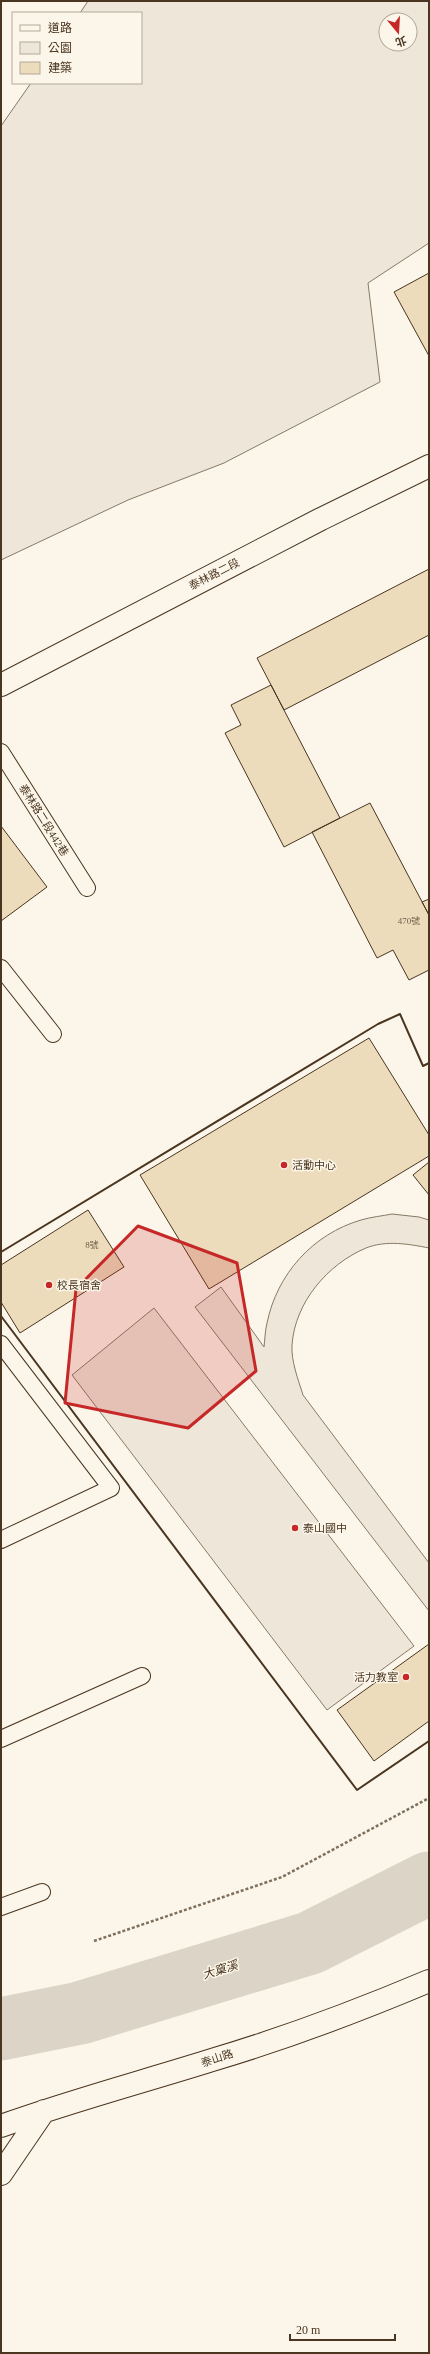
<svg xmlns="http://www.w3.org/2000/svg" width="430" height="2354" font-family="'Times New Roman','Noto Sans TC',serif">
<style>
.green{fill:#ede6d9;stroke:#887966;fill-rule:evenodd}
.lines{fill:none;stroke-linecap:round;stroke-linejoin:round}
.river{stroke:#dcd4c6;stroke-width:63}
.building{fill:#ecdcbc;stroke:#4a3520}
.service-casing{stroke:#4a3520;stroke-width:18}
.minor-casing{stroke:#4a3520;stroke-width:24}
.secondary-casing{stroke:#4a3520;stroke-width:24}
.path{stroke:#7f6f5c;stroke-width:2.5;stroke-dasharray:3 2;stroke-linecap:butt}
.service{stroke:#fbf6e9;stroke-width:16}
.minor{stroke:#fbf6e9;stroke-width:22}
.secondary{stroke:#fbf6e9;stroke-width:22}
.wall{stroke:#4a3520;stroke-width:2}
.marked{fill:#c62828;fill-opacity:0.2;stroke:#c62828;stroke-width:3;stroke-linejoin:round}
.poi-dot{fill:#c62828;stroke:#fbf6e9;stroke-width:1.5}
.labels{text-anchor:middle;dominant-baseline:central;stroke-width:3;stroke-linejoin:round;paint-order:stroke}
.number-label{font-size:9px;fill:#725f47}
.street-label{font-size:11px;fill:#4a3520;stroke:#fbf6e9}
.poi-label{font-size:11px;fill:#4a3520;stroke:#fbf6e9;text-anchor:start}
.water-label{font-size:12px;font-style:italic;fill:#4a3520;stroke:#fbf6e9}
</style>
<rect width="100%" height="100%" fill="#fbf6e9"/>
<path class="green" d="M88 1H429V243L368 283 380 382 224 463 128 500 1 560V126L31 83H141V13H80ZM386 20H410V44H386Z
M392 1214 419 1217 429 1220V1248C409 1244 386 1240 366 1248 328 1264 295 1302 292 1345 291 1361 298 1379 303 1395L429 1563V1611L195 1307 221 1287 264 1347C265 1339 265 1331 267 1323 277 1274 313 1234 361 1220 371 1217 382 1216 392 1214Z
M154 1308 414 1646 327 1710 72 1375Z"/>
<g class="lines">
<path class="river" d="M1 2029 80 2013 310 1943 429 1883"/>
</g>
<path class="building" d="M429 273V356L394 292Z
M429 569V635L284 710 257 658Z
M271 685 340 818 284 847 225 733 241 725 231 705Z
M370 803 429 915V970L409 980 393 950 377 958 312 832Z
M1 826 47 887 1 921Z
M429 899V915L422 902Z
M369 1038 429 1135V1156L209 1289 140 1175Z
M429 1162V1195L413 1175Z
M88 1210 124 1267 20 1333 1 1302V1265Z
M429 1644V1721L374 1761 337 1710Z"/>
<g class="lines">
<g class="service-casing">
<path id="service" d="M1 752 87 888
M1 968 53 1034
M1 1344 111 1488 1 1540
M1 1739 142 1676
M1 1907 42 1892"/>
</g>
<g class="minor-casing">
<path id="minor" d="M1 2126C70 2101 142 2082 212 2060 286 2038 358 2011 429 1981
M1 2174 44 2111"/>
</g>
<g class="secondary-casing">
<path id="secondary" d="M1 685 321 519 429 466"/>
</g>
<path class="path" d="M94 1941 282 1877 429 1798"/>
<use href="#service" class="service"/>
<use href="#minor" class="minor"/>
<use href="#secondary" class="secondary"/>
<path class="wall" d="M1 1252 378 1024 400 1014 423 1066 429 1063
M1 1316 357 1790 429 1741"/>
</g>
<path class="marked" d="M138 1226 237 1263 256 1371 188 1428 65 1403 76 1289Z"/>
<g class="poi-dot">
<circle cx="284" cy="1165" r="4"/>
<circle cx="49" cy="1285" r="4"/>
<circle cx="295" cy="1528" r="4"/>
<circle cx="406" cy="1677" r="4"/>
</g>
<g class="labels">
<g class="number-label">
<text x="409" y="921">470號</text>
<text x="92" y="1245">8號</text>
</g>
<g class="street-label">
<text transform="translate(214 574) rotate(-27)">泰林路二段</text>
<text transform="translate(44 820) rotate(58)">泰林路二段442巷</text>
<text transform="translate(217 2058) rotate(-18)">泰山路</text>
</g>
<g class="poi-label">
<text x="292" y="1165">活動中心</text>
<text x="57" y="1285">校長宿舍</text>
<text x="303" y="1528">泰山國中</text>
<text x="398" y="1677" text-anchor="end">活力教室</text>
</g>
<g class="water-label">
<text transform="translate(220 1970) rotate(-17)">大窠溪</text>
</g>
</g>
<rect width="430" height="2354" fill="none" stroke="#4a3520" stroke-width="4"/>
<rect x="12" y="12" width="130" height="72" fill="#fbf6e9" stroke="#b4a999"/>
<rect x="20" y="25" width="20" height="6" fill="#fbf6e9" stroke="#b4a999"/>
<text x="48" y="32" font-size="12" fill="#4a3520">道路</text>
<rect x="20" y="42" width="20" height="12" fill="#ede6d9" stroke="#b4a999"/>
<text x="48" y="52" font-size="12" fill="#4a3520">公園</text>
<rect x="20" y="62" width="20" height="12" fill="#ecdcbc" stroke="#b4a999"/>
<text x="48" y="72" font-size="12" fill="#4a3520">建築</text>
<g transform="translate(398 32) rotate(162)"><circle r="19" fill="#fbf6e9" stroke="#b4a999"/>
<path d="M0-3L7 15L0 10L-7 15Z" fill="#c62828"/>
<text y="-6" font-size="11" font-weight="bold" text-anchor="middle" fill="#4a3520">北</text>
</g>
<path d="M290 2334v6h105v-6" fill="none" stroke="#4a3520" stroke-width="2"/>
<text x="296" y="2334" font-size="12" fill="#4a3520" stroke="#fbf6e9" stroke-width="3" paint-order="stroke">20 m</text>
</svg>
